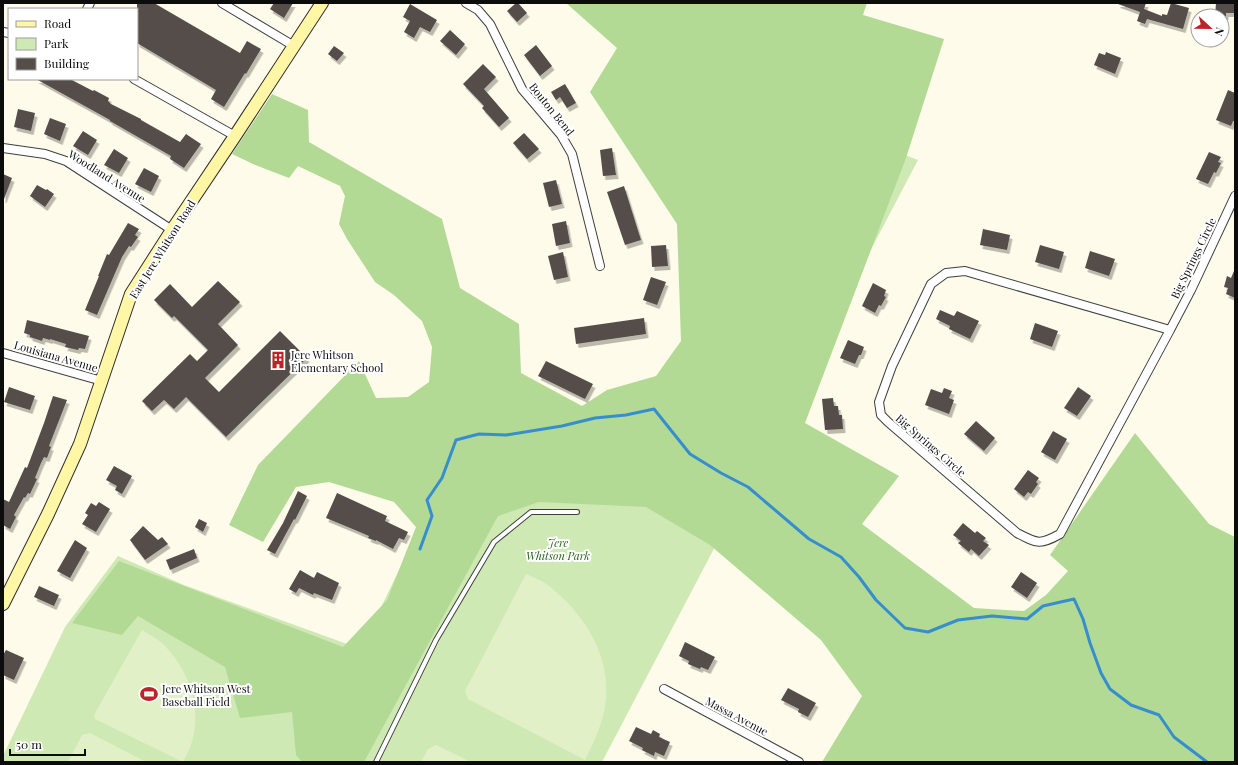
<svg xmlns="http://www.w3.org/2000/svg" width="1238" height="765" font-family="'Playfair Display',serif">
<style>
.green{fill:#cfe9b5}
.forest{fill:#b2da95}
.pitch{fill:#e1f0c7}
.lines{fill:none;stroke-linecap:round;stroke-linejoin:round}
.stream{stroke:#378ecd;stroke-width:3}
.building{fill:#554d48;filter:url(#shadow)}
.lane-casing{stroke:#3f3f3f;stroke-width:6}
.street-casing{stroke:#3f3f3f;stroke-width:10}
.secondary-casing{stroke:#2e2e2e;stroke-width:14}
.lane{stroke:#fff;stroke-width:4}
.street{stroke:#fff;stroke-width:8}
.secondary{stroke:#fff7a6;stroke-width:12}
.labels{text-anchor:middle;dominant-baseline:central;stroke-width:4;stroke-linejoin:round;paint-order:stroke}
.street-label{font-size:11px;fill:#0c0c0c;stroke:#fff}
.poi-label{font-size:11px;fill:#0c0c0c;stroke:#fff;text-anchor:start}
.park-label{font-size:11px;font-style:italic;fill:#2a631d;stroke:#fff}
</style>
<defs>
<filter id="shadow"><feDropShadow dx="2.5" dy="4" stdDeviation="0" flood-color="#0004"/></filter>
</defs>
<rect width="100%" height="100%" fill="#fffbeb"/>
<path class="green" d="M691 72 918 160 602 762H3V756L65 627 118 556 184 585 361 649 423 520 580 411 661 393 695 339Z"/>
<path class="forest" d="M566 3H867L863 15 944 39 906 158 805 423 899 476 862 524 974 608 1024 611 1046 595 1068 571 1050 555 1135 433 1209 524 1235 537V762H822L862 696 821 640 710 545 646 507 539 502 498 516 364 762H302L296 755 292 712 240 718 225 667 138 616 122 635 72 623 119 561 343 647 387 600 416 527 394 502 329 482 296 487 263 542 229 525 258 465 359 361 376 398 408 397 429 382 432 347 422 321 394 295 375 282 347 239 339 224 345 196 340 186 298 166 289 178 253 164 232 154 272 94 308 110 309 142 442 219 460 288 519 324 521 373 582 406 607 390 656 376 681 341 677 224 590 92 617 48Z"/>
<path class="pitch" d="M526 574C532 577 539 579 545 583 550 586 553 590 557 593 591 622 614 666 604 712 600 729 593 744 585 760L468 699 465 691Z
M142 630C148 634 156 638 162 643 189 669 203 709 191 745 189 751 185 757 183 762L95 719 94 715Z
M90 733 146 762H68L82 735Z
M436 745 471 762H421L428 749Z"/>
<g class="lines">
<path class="stream" d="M420 549 432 516 427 500 442 478 456 440 479 434 506 435 562 426 595 418 626 415 654 409 690 454 721 473 748 487 809 539 841 557 859 577 876 600 905 628 928 632 958 620 992 616 1027 619 1043 606 1074 599 1083 619 1090 643 1101 673 1110 689 1131 705 1159 715 1174 737 1207 762"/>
</g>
<path class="building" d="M137 3H154L240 53 247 41 261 49 246 74 245 73 224 107 211 99 216 90 137 43Z
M274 3H293L284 18 270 9Z
M516 3H518L527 13 517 22 507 11Z
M1118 3H1146L1144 9 1162 16V14L1167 15 1171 3 1189 8 1183 29 1147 19 1145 24 1137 21 1140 12 1118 4Z
M1216 3H1235V13H1226V16H1215Z
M410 4 437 20 430 32 420 27 414 38 404 32 410 21 403 17Z
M450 30 465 44 456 55 440 41Z
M536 45 552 66 540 76 524 55Z
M334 46 344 53 337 61 328 54Z
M1106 52 1121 58 1115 74 1094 65 1099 53 1105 55Z
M483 64 496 77 484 89 509 118 499 127 482 108 484 106 463 84Z
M36 79H70L93 91 94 90 109 98 108 101 111 104 141 119V120L180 142 186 134 201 144 184 168 170 159 171 156 110 121V120Z
M565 84 576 103 567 108 560 97 556 100 551 92Z
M1228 90 1235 93V121H1233L1231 126 1216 120Z
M18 109 35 113 31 131 14 127Z
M50 118 66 124 60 141 44 134Z
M83 131 97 140 88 155 73 146Z
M524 133 539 149 527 159 513 143Z
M612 148 616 175 603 176 600 150Z
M114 149 128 158 119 173 104 165Z
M1209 152 1221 157 1218 162 1221 163 1216 173 1214 172 1208 184 1196 179Z
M144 168 159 176 151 192 135 184Z
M3 174 12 178 4 199H3Z
M556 180 562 204 549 207 543 183Z
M37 185 46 190 47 189 54 194 45 207 30 196Z
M624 186 641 240 625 245 607 192Z
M566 221 570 243 556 246 552 224Z
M128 223 139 229 135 235 138 237 131 247 129 246 122 257 97 315 85 310 99 276H98L107 254 109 255Z
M983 229 1010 235 1007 250 980 245Z
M666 245 668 266 652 267 651 246Z
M1040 245 1064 252 1059 269 1035 262Z
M1090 251 1115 259 1109 276 1085 268Z
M563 252 568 277 554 280 548 256Z
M1234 271H1235V298L1226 294 1228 288 1224 287 1227 276 1231 278Z
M651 277 666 282 657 305 643 300Z
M218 281 240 302 218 324 238 345 205 378 219 392 280 331 307 358 226 437 186 397 174 409 164 400 152 411 142 401 190 354 197 361 208 350 174 316 172 318 154 300 170 284 192 307Z
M873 283 886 290 884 296 886 297 881 306 879 305 875 313 862 306Z
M940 310 954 316 957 311 979 321 970 339 949 329 950 326 936 319Z
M644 318 646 334 576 344 574 328Z
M27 320 89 336 85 349 79 348 78 350 65 347 66 344 50 339V340L43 338 42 341 30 337V335L24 333Z
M1035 323 1058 331 1052 347 1030 339Z
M848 340 864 347 861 355H859L855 364 840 358Z
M546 361 593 384 585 399 538 376Z
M9 387 35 396 30 410 4 402Z
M1078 387 1091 396 1077 416 1064 408Z
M944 388 952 391 949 398 954 400 949 414 925 405 931 389 942 393Z
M53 396 67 400 49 446 51 447 47 458 44 457 41 463 35 478 37 479 30 494 28 493 25 498 24 497 14 515 16 517 10 529 3 525V499L9 502 25 467 27 468 44 423Z
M833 398 834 406H838L839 415H842L843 429 825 430 822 399Z
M976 421 995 438 984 451 964 434Z
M1053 431 1067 439 1055 460 1041 452Z
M114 466 132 476 122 494 115 490 117 486 106 480Z
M1028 470 1039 478 1036 482 1038 484 1031 494 1028 492 1024 497 1014 489Z
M298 491 307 496 295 520 294 519 275 554 267 550 283 523Z
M337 493 387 516 385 521 408 532 404 540 399 538 393 549 376 540V541L368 538 369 536 355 530 326 518Z
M99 502 110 509 96 532 82 524 88 515 85 513 91 503 96 506Z
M199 519 207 523 203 532 195 527Z
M963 523 975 533 977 531 986 538 983 541 989 545 979 556 971 549 969 552 958 543 961 541 953 535Z
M143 526 158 540 162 537 168 544 145 560 130 540Z
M75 540 87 548 70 578 57 571Z
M194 549 197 558 170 570 166 560Z
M300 570 314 578 317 572 339 583 332 600 314 593 313 595 299 588 296 593 289 589Z
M1021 572 1037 583 1027 598 1011 587Z
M39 586 59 595 54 606 34 597Z
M685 642 715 657 708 670 701 667 700 669 688 664 689 661 679 656Z
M6 650 24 658 14 680 3 675V655Z
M788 688 816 703 808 717 798 712 799 709 781 700Z
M636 727 651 734 653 730 660 734 659 737 670 742 664 756 655 752 654 756 642 750 643 748 629 741Z"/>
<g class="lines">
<g class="lane-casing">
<path id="lane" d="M376 762 436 640 494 542 531 512H577"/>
</g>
<g class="street-casing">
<path id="street" d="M222 3 294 46
M466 3 478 10 490 24 522 89 561 135 572 154 600 266
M87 9 90 3
M3 32 9 33
M134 79 235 136
M3 148 45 154 66 161 172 230
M965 271 1170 330 1060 534C1040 545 1038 544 1017 533L888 422 881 415 879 402 892 366 931 284 946 273Z
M1170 330 1191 290 1235 196
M3 353 102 381
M664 689 799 762"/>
</g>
<g class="secondary-casing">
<path id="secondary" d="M3 604 48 514 80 444 131 294 172 230 235 136 322 3"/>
</g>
<use href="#lane" class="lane"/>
<use href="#street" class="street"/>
<use href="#secondary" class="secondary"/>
</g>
<defs>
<g id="building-bare" transform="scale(1.38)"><path d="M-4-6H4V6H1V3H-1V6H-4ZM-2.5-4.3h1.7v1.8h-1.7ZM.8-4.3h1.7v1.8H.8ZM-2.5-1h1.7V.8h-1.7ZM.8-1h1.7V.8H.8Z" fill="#bc2428" stroke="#fff" stroke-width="2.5" paint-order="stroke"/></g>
<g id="stadium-bare" transform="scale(1.38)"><path d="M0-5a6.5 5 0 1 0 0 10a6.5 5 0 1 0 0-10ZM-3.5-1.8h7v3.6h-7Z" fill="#bc2428" stroke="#fff" stroke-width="2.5" paint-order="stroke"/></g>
</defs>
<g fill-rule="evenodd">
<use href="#building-bare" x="278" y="360"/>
<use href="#stadium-bare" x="149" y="694"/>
</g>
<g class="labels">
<g class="street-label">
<text transform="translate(552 109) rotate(51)">Bouton Bend</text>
<text transform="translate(107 176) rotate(32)">Woodland Avenue</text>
<text transform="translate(162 249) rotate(-58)">East Jere Whitson Road</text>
<text transform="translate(1193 258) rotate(-64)">Big Springs Circle</text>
<text transform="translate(56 356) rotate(16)">Louisiana Avenue</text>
<text transform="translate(931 445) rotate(41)">Big Springs Circle</text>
<text transform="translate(737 716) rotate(28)">Massa Avenue</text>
</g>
<g class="poi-label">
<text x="291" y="354">Jere Whitson<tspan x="291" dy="13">Elementary School</tspan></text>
<text x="162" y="688">Jere Whitson West<tspan x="162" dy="13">Baseball Field</tspan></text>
</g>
<g class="park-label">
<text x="558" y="542">Jere<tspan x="558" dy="13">Whitson Park</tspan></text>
</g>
</g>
<rect width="1238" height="765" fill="none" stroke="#0c0c0c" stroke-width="8"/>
<rect x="8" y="8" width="130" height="72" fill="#ffffff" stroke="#9e9e9e"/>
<rect x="16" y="21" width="20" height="6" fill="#fff7a6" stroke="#9e9e9e"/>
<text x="44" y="28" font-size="12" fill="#0c0c0c">Road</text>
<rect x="16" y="38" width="20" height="12" fill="#cfe9b5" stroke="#9e9e9e"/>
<text x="44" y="48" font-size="12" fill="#0c0c0c">Park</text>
<rect x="16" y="58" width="20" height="12" fill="#554d48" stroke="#9e9e9e"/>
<text x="44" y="68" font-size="12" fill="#0c0c0c">Building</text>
<g transform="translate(1210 28) rotate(112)"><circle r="19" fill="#ffffff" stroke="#9e9e9e"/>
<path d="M0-3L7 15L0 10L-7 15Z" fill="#bc2428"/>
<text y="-6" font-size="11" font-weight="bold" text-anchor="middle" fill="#0c0c0c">N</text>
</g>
<path d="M10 749v6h75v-6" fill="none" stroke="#0c0c0c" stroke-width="2"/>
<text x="16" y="749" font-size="12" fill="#0c0c0c" stroke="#ffffff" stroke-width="3" paint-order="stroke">50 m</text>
</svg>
